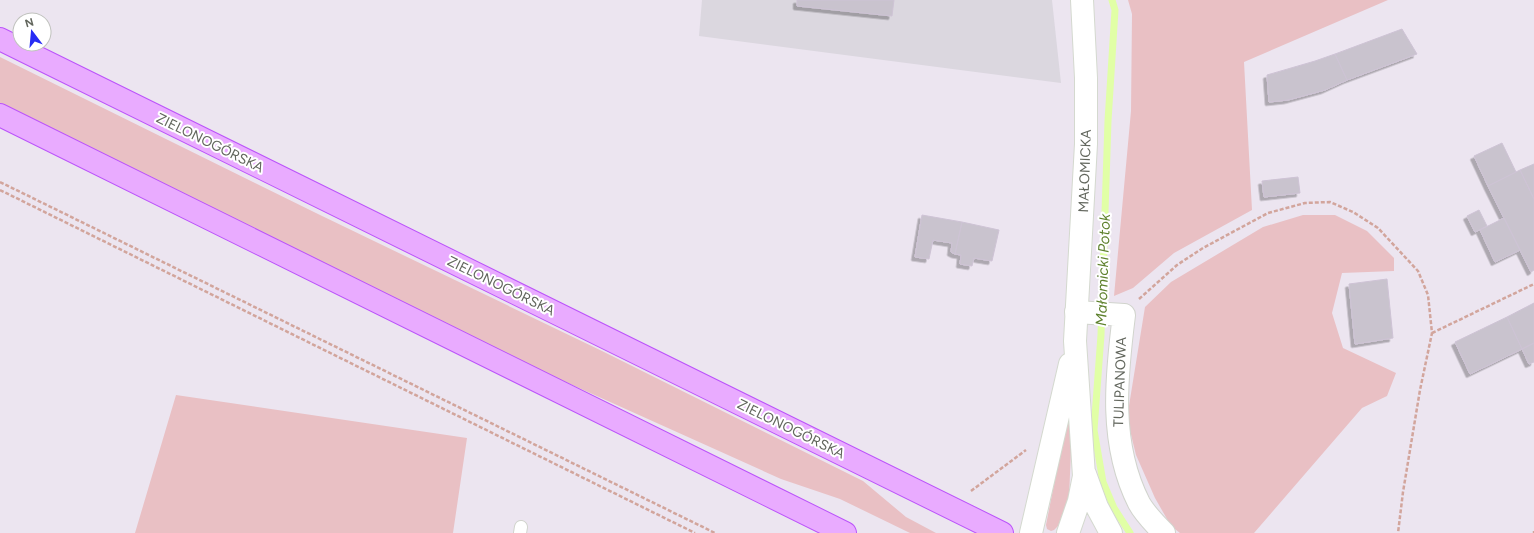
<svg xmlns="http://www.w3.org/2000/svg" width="1534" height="533" font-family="Figtree,sans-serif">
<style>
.industrial{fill:#dbd7df}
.green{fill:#e9c0c4}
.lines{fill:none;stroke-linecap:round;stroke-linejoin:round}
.stream{stroke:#e1ffa6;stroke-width:7}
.building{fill:#c9c3ce;stroke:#cec3d5;filter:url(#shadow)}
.lane-casing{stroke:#d1d4cd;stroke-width:14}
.street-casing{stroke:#d1d4cd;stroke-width:24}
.secondary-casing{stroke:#d4d9cf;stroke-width:24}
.primary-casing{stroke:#bb54fa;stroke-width:24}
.path{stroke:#d2a59c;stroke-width:2.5;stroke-dasharray:4 2;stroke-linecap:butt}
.lane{stroke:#fff;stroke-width:12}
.street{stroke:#fff;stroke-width:22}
.secondary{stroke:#fff;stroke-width:22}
.primary{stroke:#e9abff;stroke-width:22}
.labels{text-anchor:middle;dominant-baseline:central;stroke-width:4;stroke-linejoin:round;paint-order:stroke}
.street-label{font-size:14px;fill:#62665d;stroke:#fff}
.water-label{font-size:15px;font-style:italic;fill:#5e812d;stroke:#fff}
</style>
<defs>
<filter id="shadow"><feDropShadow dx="-3.5" dy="3.5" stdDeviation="0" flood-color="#0004"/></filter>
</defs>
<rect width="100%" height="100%" fill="#ece5f0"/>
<path class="industrial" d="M702 0H1052L1061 83 699 36Z"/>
<path class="green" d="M1128 0H1388L1244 62 1252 210 1174 253 1133 288 1114 296 1131 111 1132 14Z
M0 57 318 214 602 351 863 481 906 517 936 533H910L840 499 781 479 539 370 0 108Z
M1303 215H1335L1367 231 1394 258V271L1342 273 1332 313 1343 348 1396 373 1387 396 1362 408 1254 533H1180L1171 526 1155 498 1136 455 1127 418 1145 307 1171 282 1263 227Z
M176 395 467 438 453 533H135Z
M1070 403H1073L1069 498 1061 523 1054 530 1051 531 1047 529 1046 525Z"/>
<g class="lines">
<path class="stream" d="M1112 0 1115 10 1108 121 1101 335 1094 430 1103 482 1114 508 1130 533"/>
</g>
<path class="building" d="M797 0H894L892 16 797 6Z
M1402 29 1417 54 1347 80 1335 54Z
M1335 54 1347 80 1325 90 1288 100 1269 102 1267 75 1315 61Z
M1502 143 1516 172 1488 186 1474 156Z
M1534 164V199L1520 170Z
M1520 170 1534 199V270L1531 272 1488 186Z
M1298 177 1300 193 1264 197 1262 181Z
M1479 210 1487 226 1475 232 1467 216Z
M922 215 962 222 955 254 951 252 952 243 933 240 929 259 915 257Z
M1504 218 1520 250 1495 262 1480 230Z
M962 222 999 230 992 261 974 258 972 266 960 264 961 255 955 254Z
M1387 279 1393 338 1355 344 1349 284Z
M1534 303V343L1522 349 1507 317Z
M1507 317 1522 349 1470 374 1455 342Z
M1534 343V362L1529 364 1522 349Z"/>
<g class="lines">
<g class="lane-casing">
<path id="lane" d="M520 533 521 527"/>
</g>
<g class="street-casing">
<path id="street" d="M1076 312 1124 315C1116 378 1109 444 1139 503 1145 514 1155 524 1164 533"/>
</g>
<g class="secondary-casing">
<path id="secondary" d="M1085 474 1097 507 1111 533
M1031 533 1070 364
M1068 533 1079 501 1084 476 1075 341 1086 144V78L1082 0"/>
</g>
<g class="primary-casing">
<path id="primary" d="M0 39 1002 533
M0 115 845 533"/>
</g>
<path class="path" d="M0 182 715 533
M0 190 695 533
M1139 299 1177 265 1203 248 1268 213 1305 203 1330 202 1353 212 1378 228 1418 271 1428 295 1432 333 1420 390 1403 492 1398 533
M1432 333 1534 284
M971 491 1026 450
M1534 533V531"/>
<use href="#lane" class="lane"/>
<use href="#street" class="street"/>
<use href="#secondary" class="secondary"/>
<use href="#primary" class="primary"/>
</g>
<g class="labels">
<g class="street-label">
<text transform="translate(210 143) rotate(26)">ZIELONOGÓRSKA</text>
<text transform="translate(1085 171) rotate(-88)">MAŁOMICKA</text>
<text transform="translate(501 286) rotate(26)">ZIELONOGÓRSKA</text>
<text transform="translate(1120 382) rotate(-88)">TULIPANOWA</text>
<text transform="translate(791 429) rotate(26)">ZIELONOGÓRSKA</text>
</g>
<g class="water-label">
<text transform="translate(1103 270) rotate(-88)">Małomicki Potok</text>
</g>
</g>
<g transform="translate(32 32) rotate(344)"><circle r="19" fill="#ffffff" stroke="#c0c2be"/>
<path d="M0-3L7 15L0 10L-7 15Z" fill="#272cf4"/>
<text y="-6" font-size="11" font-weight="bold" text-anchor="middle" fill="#62665d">N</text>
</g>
</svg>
